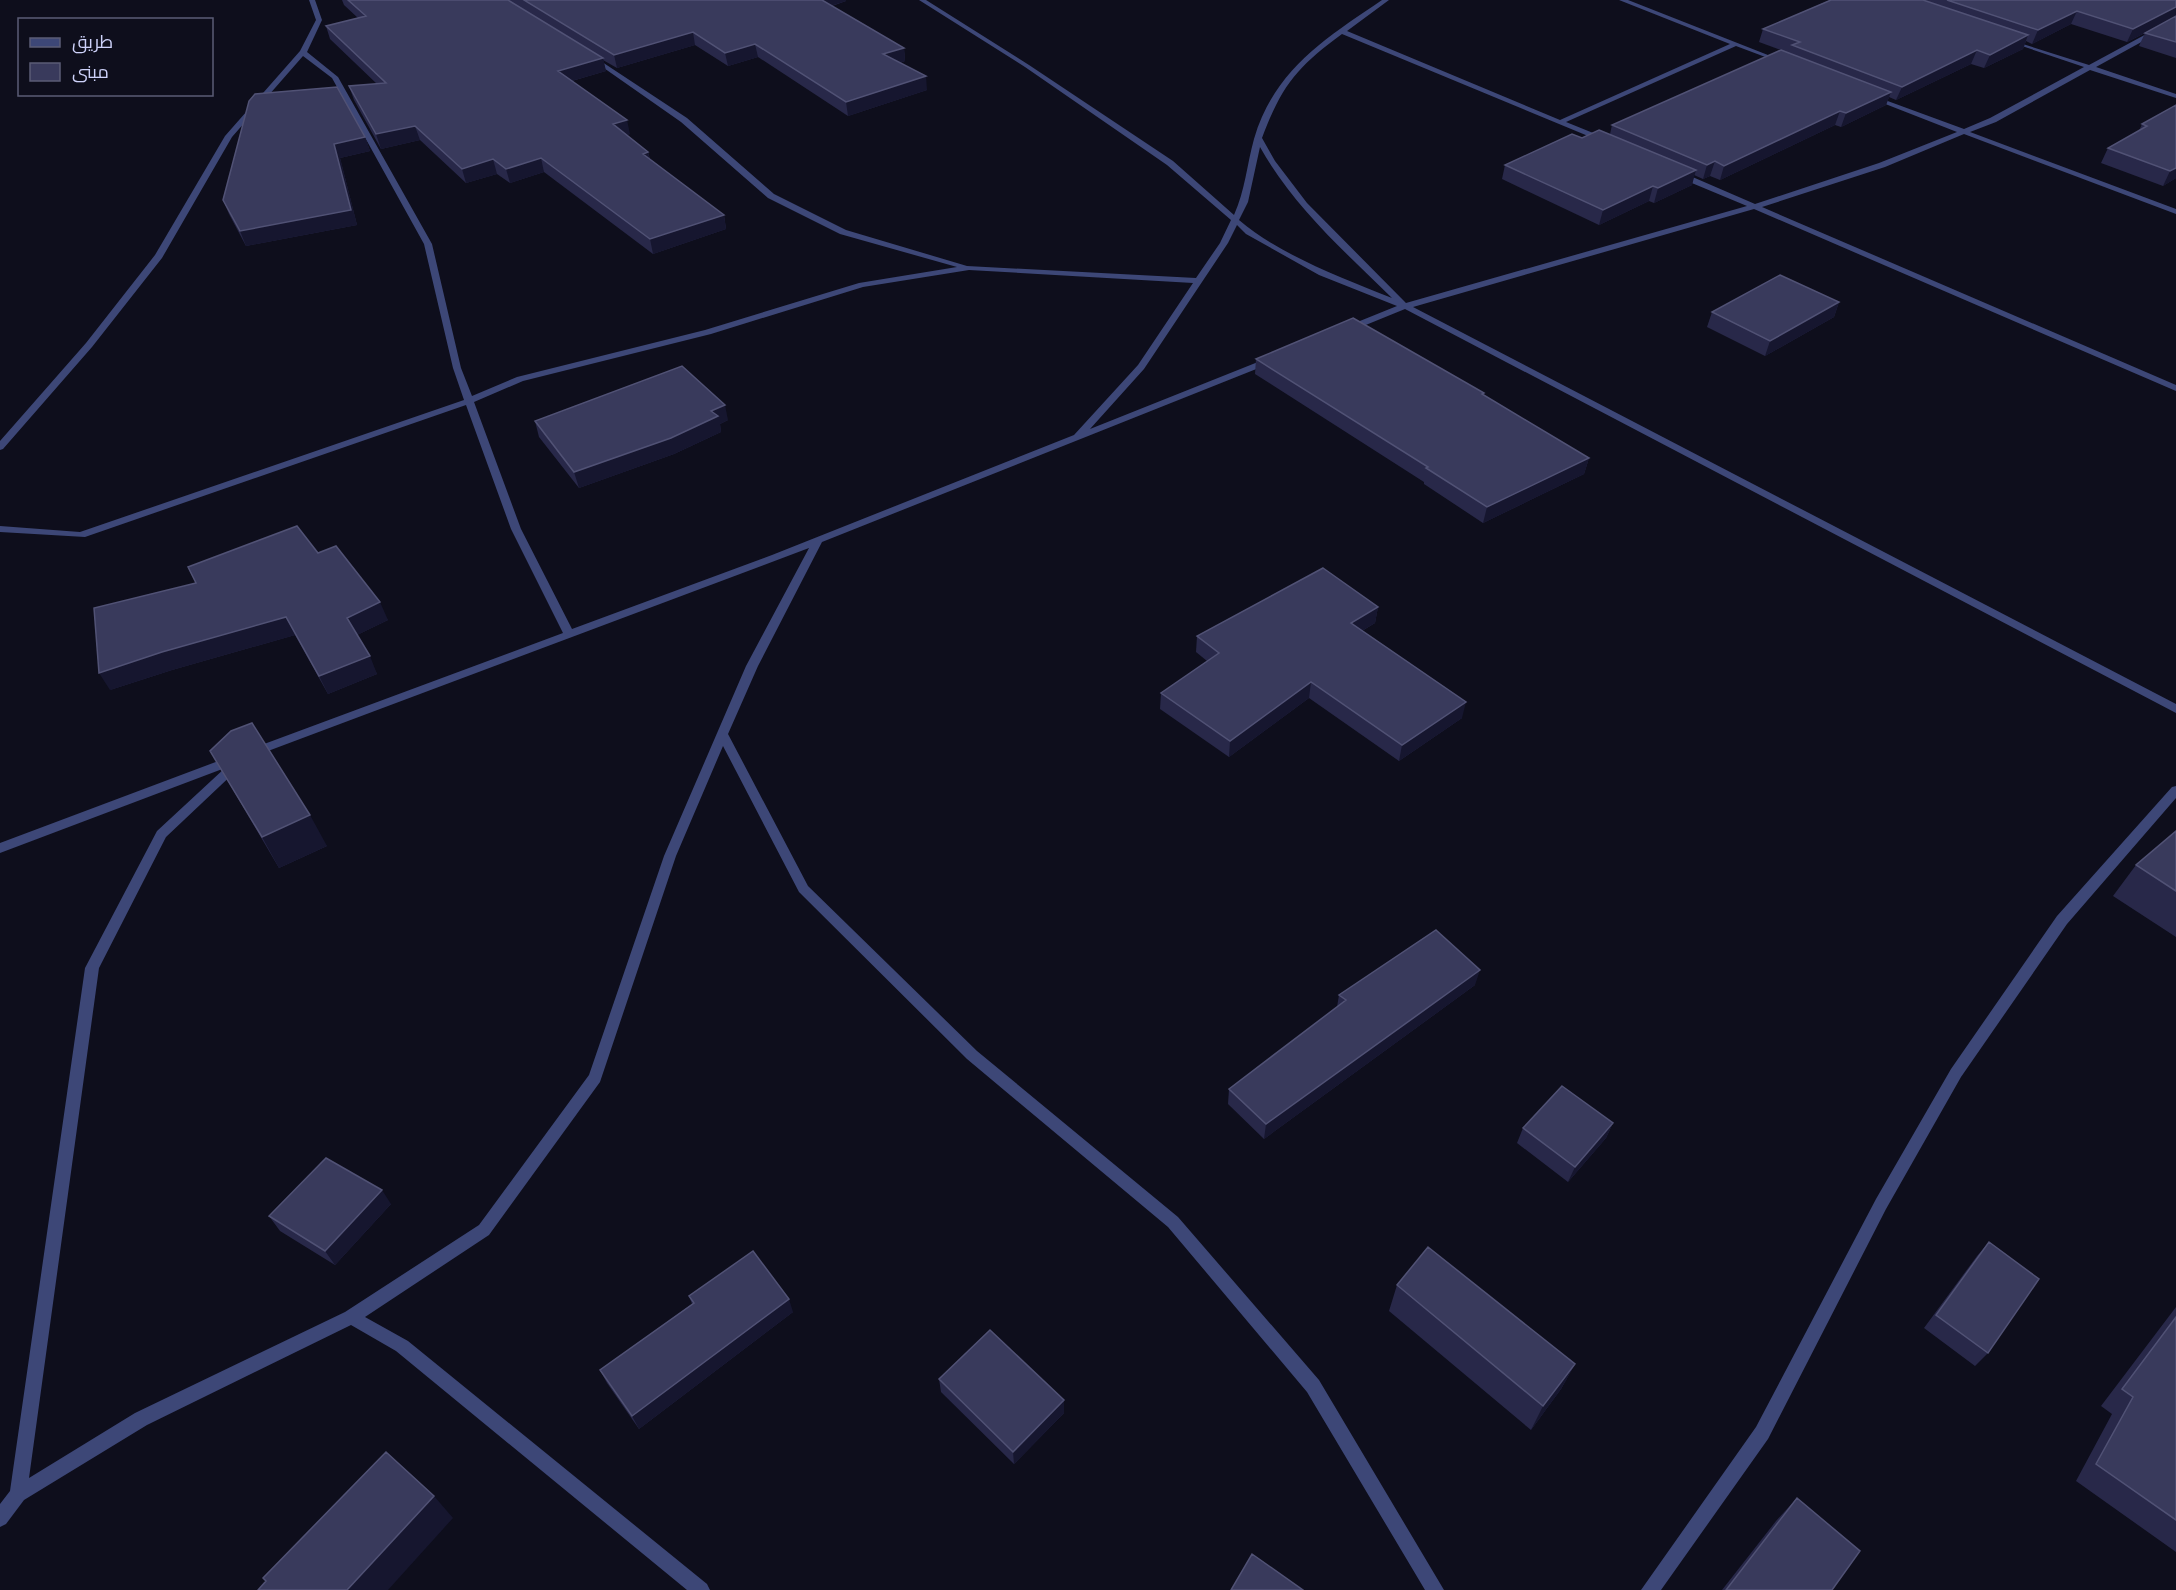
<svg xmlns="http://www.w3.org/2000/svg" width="2176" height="1590" font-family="Barlow,Cairo,sans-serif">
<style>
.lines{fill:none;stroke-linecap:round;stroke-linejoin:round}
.street{fill:#3d4777;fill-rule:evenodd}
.wall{fill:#282849}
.shaded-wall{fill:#16162f}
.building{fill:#393a5c;stroke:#515275;stroke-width:1.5}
</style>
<rect width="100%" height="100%" fill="#0e0e1c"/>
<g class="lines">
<path class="street" d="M309 0H315L322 20 307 52 338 77 432 244 461 368 472 396 517 377 705 330 859 283 957 267 840 234 768 198 681 122 591 59 590 58 593 56 687 118 774 194 846 230 967 266 1196 278 1220 243 1231 220 1167 165 1025 67 919 0H926L1029 65 1173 161 1234 215C1245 191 1247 164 1254 139 1274 70 1326 38 1382 0H1389L1347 31 1560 120 1730 44 1619 0H1628L1786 62 1781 63 1736 46 1566 122 1608 139 1609 141 1605 143 1342 34C1297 67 1282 85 1262 138L1275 161 1307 203 1406 303 1747 206 1675 176V172H1681L1755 204 1879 163 1957 132 1870 98V96H1874L1964 129 1990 118 2084 67 2007 41V39L2089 65 2176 18V23L2096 67 2176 94V98L2090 70 1996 122 1970 132 2176 209V214L1964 134 1885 167 1762 207 2176 385V391L1754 209 1413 307 2176 704V713L1405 309 1351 331H1345V327L1397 306 1319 275 1246 234 1237 225 1228 243 1144 369 1090 429 1268 358H1274V362L822 542 758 666 728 734 808 886 977 1051 1178 1217 1319 1380 1444 1590H1425L1307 1392 1168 1227 967 1059 799 892 723 746 676 856 600 1082 489 1235 365 1317 408 1341 707 1584 710 1590H687L396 1351 351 1325 147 1425 24 1500 6 1524 0 1527V1504L10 1491 85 968 157 831 225 768 0 853V843L229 757H237L239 760 237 763 240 766 238 769 166 837 99 968 29 1478 135 1413 345 1312 479 1225 589 1075 664 856 746 666 809 548 252 757 246 753 248 750 563 633 511 529 466 405 85 537 0 532V526L80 532 464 400 453 368 424 244 332 78 303 56 232 137 162 258 92 347 3 449 0 450V441L86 343 155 255 225 136 300 51 316 20ZM1260 147C1293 206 1344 251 1392 298 1342 278 1280 255 1239 220L1248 202ZM969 270 1193 283 1138 365 1074 435 772 555 572 629 521 529 474 402 523 381 711 334 863 287Z
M2176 786V798L2067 924 1961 1077 1886 1209 1768 1439 1661 1590H1641L1756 1427 1876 1199 1951 1069 2057 916 2172 787Z"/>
</g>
<path class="wall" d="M342 0H846V1L832 6 904 48 905 61 900 63 927 90 848 116 758 57 728 66 695 45 617 68 603 60 606 71 572 81 630 134 626 135 648 152 650 159 724 215 726 229 653 254 544 172 510 183 497 174 466 183 420 140 381 149 354 100 349 86 377 84 330 39 326 26 358 18 344 5Z
M1830 0H2176V58L2139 46 2145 33 2127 42 2071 24 2032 44 2026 41 2023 49 1984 68 1971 64 1896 100 1889 97 1886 105 1841 127 1835 125 1720 180 1710 176 1703 179 1694 175 1692 185 1654 203 1649 201 1599 225 1502 179 1505 165 1582 138 1610 134 1612 125 1781 50 1759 42 1763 29Z
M2176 105V178L2163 186 2101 163 2108 148 2139 131 2142 124Z
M365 137 370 151 340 158 357 225 246 246 229 214 223 200Z
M1839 302 1834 317 1765 356 1707 327 1712 312Z
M1256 359 1484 393V395L1589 458 1584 474 1483 523 1424 484V482L1255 374Z
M728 420 720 424 721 432 674 454 579 488 539 437 535 421Z
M318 553 388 620 357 635 377 674 328 694 295 635 172 670 110 690Z
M1378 607 1375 623 1362 631 1462 718 1399 761 1309 698 1229 757 1160 709 1161 693 1207 661 1196 652 1197 636Z
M210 751 327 846 279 868Z
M2176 831V937L2113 896 2136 865Z
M1475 985 1264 1139 1228 1104 1229 1089 1337 1007 1339 995Z
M1613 1123 1606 1138 1568 1182 1517 1143 1523 1128Z
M391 1204 335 1265 280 1231 269 1216Z
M1989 1242 1988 1353 1975 1366 1924 1328 1977 1256Z
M1397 1285 1575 1364 1561 1389 1531 1430 1389 1311Z
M689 1296 793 1312 639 1429 607 1383 600 1370 692 1304Z
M2176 1307V1552L2076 1481 2112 1414 2101 1406Z
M939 1379 1064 1413 1014 1464 941 1392Z
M1797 1498 1832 1590H1722L1776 1521Z"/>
<path class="shaded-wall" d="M817 0H846V1L818 10Z
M2176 7V17L2127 42 2133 29Z
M2077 11 2071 24 2032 44 2038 30Z
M693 32 695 45 617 68 614 55Z
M2028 35 2023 49 1984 68 1990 55Z
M755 44 758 57 728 66 725 53Z
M904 48 905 61 885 68 883 54Z
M1977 50 1971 64 1896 100 1902 87Z
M603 58 606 71 561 84 558 71Z
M926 76 927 90 848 116 846 102Z
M1891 92 1886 105 1841 127 1846 113Z
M1840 111 1835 125 1720 180 1724 166Z
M627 120 630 134 616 139 613 124Z
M415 126 420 140 381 149 376 134Z
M365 137 370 151 340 158 357 225 246 246 240 231 334 144Z
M648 152 651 166 643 154Z
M541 158 544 172 510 183 506 169Z
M493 159 497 174 466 183 462 169Z
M1715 161 1710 176 1703 179 1707 165Z
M2176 168V178L2163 186 2170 171Z
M1696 170 1692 185 1654 203 1658 188Z
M1653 186 1649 201 1599 225 1603 210Z
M724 215 726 229 653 254 650 239Z
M1839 302 1834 317 1765 356 1770 341Z
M725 405 728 420 720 424 721 432 674 454 579 488 574 472Z
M1589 458 1584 474 1483 523 1487 507Z
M380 602 388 620 355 636 347 618Z
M1378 607 1375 623 1348 639 1351 623Z
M286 617 295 635 172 670 110 690 99 673 162 652Z
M370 656 377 674 328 694 319 676Z
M1311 682 1309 698 1229 757 1230 741Z
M1466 702 1462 718 1399 761 1402 745Z
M310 815 327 846 279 868 262 837Z
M1480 970 1475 985 1264 1139 1266 1124Z
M1613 1123 1606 1138 1568 1182 1575 1167Z
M382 1190 391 1204 335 1265 325 1251Z
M789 1299 793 1312 639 1429 632 1416Z
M1575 1364 1561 1389 1531 1430 1543 1406Z
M1064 1400V1413L1014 1464 1013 1452Z
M434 1496 453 1518 388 1590H347Z"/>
<path class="building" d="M348 0H508L603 58 558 71 627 120 613 124 648 152 643 154 724 215 650 239 541 158 506 169 493 159 462 169 415 126 376 134 349 86 386 83 326 26 366 16Z
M524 0H822L904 48 883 54 926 76 846 102 755 44 725 53 693 32 614 55Z
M1831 0H1923L2028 35 1990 55 1977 50 1902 87 1792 45 1800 42 1763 29Z
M1947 0H2176V7L2133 29 2077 11 2038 30Z
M2176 16V42L2145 33Z
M1781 50 1891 92 1846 113 1840 111 1724 166 1715 161 1707 165 1612 125Z
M337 87 365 137 334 144 351 210 240 231 223 200 249 101 255 94Z
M2176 105V168L2170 171 2108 148 2147 126 2142 124Z
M1599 130 1696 170 1658 188 1653 186 1603 210 1505 165 1572 134 1582 138Z
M1780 275 1839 302 1770 341 1712 312Z
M1353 318 1484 393 1482 394 1589 458 1487 507 1426 468 1428 467 1256 359Z
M682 366 725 405 711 411 718 416 671 438 574 472 535 421Z
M297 526 318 553 336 546 380 602 347 618 370 656 319 676 286 617 162 652 99 673 94 608 196 583 188 567Z
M1323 568 1378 607 1351 623 1466 702 1402 745 1311 682 1230 741 1161 693 1219 653 1197 636Z
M252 723 310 815 262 837 210 751 231 731Z
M2176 831V891L2136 865Z
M1436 930 1480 970 1266 1124 1229 1089 1346 1000 1339 995Z
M1562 1086 1613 1123 1575 1167 1523 1128Z
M326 1158 382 1190 325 1251 269 1216Z
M1989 1242 2039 1279 1988 1353 1936 1315Z
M1428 1247 1575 1364 1543 1406 1397 1285Z
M753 1251 789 1299 632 1416 600 1370 694 1303 689 1296Z
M2176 1317V1520L2096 1464 2133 1397 2122 1389Z
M990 1330 1064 1400 1013 1452 939 1379Z
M386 1452 434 1496 347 1590H258L266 1581 263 1578Z
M1797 1498 1860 1551 1832 1590H1726Z
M1252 1554 1303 1590H1231Z"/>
<rect x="18" y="18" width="195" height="78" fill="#0e0e1c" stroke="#5b5c75" stroke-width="1.5"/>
<rect x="30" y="38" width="30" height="9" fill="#3d4777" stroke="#5b5c75" stroke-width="1.5"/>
<text x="72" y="48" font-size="18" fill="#ced2fa">طريق</text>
<rect x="30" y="63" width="30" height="18" fill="#393a5c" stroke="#5b5c75" stroke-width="1.5"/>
<text x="72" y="78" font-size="18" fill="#ced2fa">مبنى</text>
</svg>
